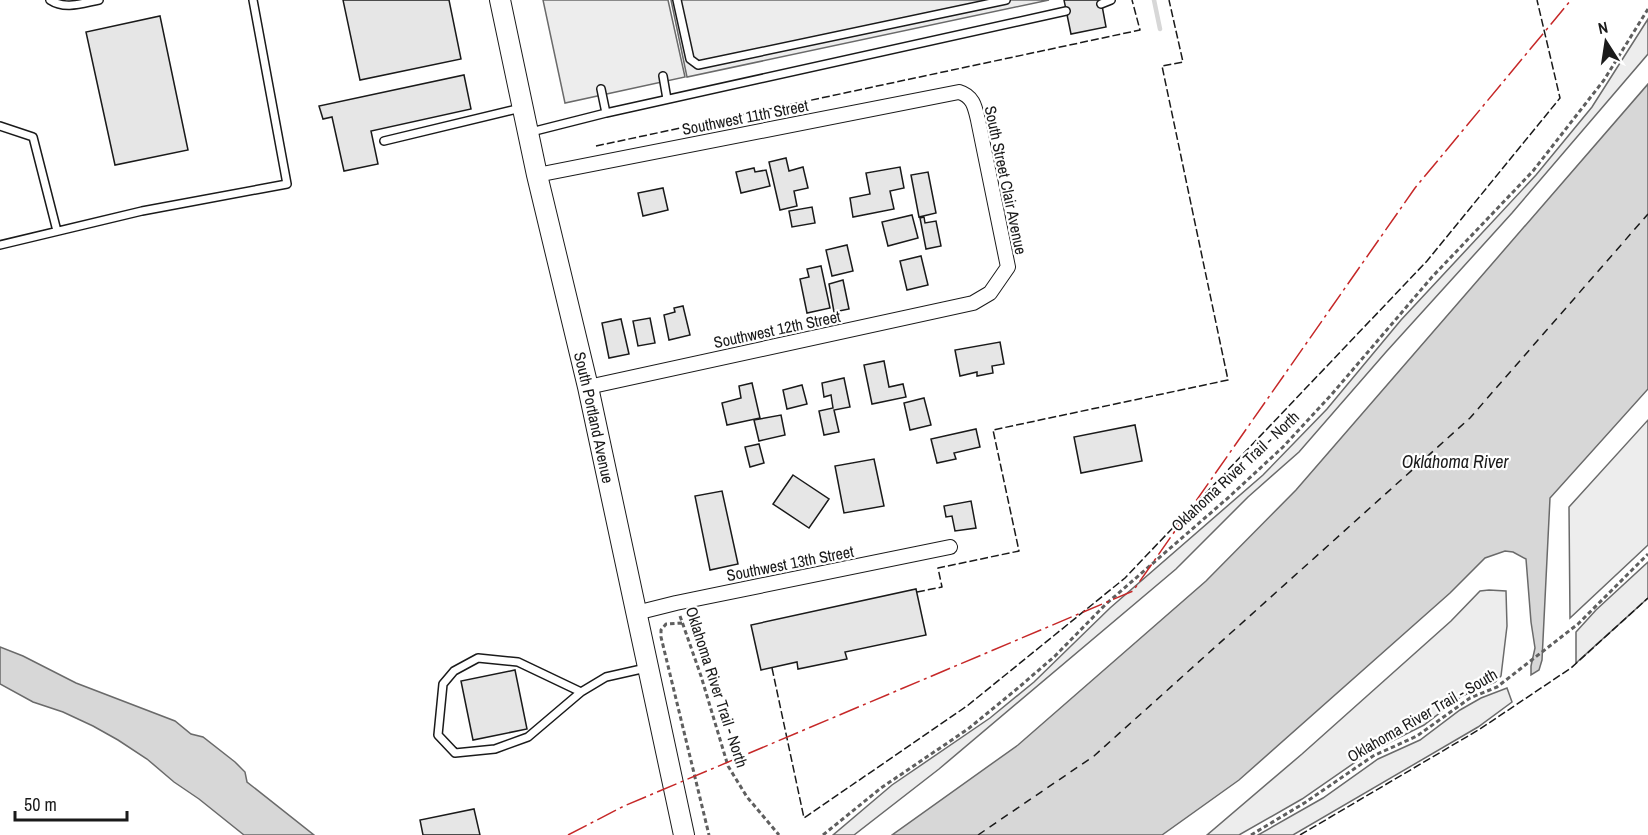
<svg xmlns="http://www.w3.org/2000/svg" width="1648" height="835" font-family="'Archivo Narrow',sans-serif">
<style>
.built{fill:#ededed;stroke:#6a6a6a;stroke-width:1.5}
.water{fill:#d7d7d7;stroke:#6a6a6a;stroke-width:1.5}
.lines{fill:none;stroke-linecap:round;stroke-linejoin:round}
.stream{stroke:#d7d7d7;stroke-width:4.5}
.ferry{stroke:#1a1a1a;stroke-width:1.5;stroke-dasharray:8 6;stroke-linecap:butt}
.building{fill:#e6e6e6;stroke:#1a1a1a;stroke-width:1.5}
.lane-casing{stroke:#1a1a1a;stroke-width:10}
.street-casing{stroke:#1a1a1a;stroke-width:16}
.secondary-casing{stroke:#1a1a1a;stroke-width:22}
.path{stroke:#5f5f5f;stroke-width:3;stroke-dasharray:4.5 3;stroke-linecap:butt}
.lane{stroke:#fff;stroke-width:7}
.street{stroke:#fff;stroke-width:14}
.secondary{stroke:#fff;stroke-width:20}
.fence{stroke:#1a1a1a;stroke-width:1.5;stroke-dasharray:8 3;stroke-linecap:butt}
.power{stroke:#c62828;stroke-width:1.5;stroke-dasharray:21 4.5 3 4.5;stroke-linecap:butt}
.labels{text-anchor:middle;dominant-baseline:central;stroke-width:4.5;stroke-linejoin:round;paint-order:stroke}
.street-label{font-size:16px;fill:#1a1a1a;stroke:#fff}
.water-label{font-size:18px;font-style:italic;fill:#1a1a1a;stroke:#fff}
</style>
<rect width="100%" height="100%" fill="#fff"/>
<path class="built" d="M543 0H668L685 77 565 103Z
M671 0H1049L687 77Z
M1648 19V54L1512 213 1386 352 1299 452 1248 497 1176 569 939 769 854 835H833L892 785 990 718 1034 682 1110 608 1263 475 1327 409 1401 320 1536 175 1592 107Z
M1648 420V545L1570 618 1569 507Z
M1648 562V598L1576 663V632L1596 610Z
M1489 590 1506 591 1507 626 1501 676 1495 682 1462 696 1424 725 1370 752 1302 799 1239 835H1207L1302 754 1451 621 1480 591Z
M1507 688 1512 702 1478 727 1293 835H1258L1323 798 1378 759 1420 740 1460 710 1481 698Z"/>
<path class="water" d="M1648 84V389L1550 498 1542 660 1539 670 1531 675V666L1535 648 1531 622 1526 559 1513 552 1505 551 1485 558 1450 593 1239 780 1162 835H892L1018 745 1206 581 1296 490Z
M0 647 23 656 76 683 175 721 191 734 203 737 235 762 245 772 247 782 314 835H244L199 799 174 782 147 759 118 740 93 726 63 712 33 702 0 684Z"/>
<g class="lines">
<path class="stream" d="M1154 0 1160 29"/>
<path class="ferry" d="M978 835 1094 756 1470 418 1648 214"/>
</g>
<path class="building" d="M343 0H449L461 59 360 80Z
M1064 0H1101L1106 27 1071 34Z
M160 16 188 150 115 165 86 32Z
M464 75 471 109 371 131 378 164 344 171 332 117 323 119 319 106Z
M786 158 789 171 803 167 808 188 794 191 797 206 780 210 769 162Z
M900 167 904 188 890 191 894 209 853 217 850 198 870 194 866 173Z
M754 168 755 172 766 170 770 186 741 193 736 172Z
M928 172 936 213 919 217 911 175Z
M663 188 668 210 643 216 638 193Z
M812 207 815 223 792 227 789 211Z
M912 215 918 238 888 246 882 222Z
M924 217 925 223 936 221 941 246 926 249 920 218Z
M847 245 853 271 832 276 826 250Z
M921 256 928 285 907 290 900 261Z
M821 266 830 308 807 313 800 279 809 277 807 269Z
M843 280 849 309 834 312 829 284Z
M683 306 690 335 669 340 664 315 675 312 674 308Z
M650 318 655 343 638 346 633 321Z
M621 319 629 354 609 358 602 323Z
M1000 342 1004 364 992 366 993 373 977 376V372L960 376 955 350Z
M884 361 889 387 903 384 906 397 872 404 864 365Z
M844 378 850 407 834 410 839 432 824 435 819 411 833 408 831 395 824 397 822 383Z
M752 383 760 418 727 425 722 403 741 398 739 386Z
M802 385 807 404 787 409 783 390Z
M924 398 931 425 910 430 904 403Z
M781 415 785 435 759 441 754 420Z
M1135 425 1142 461 1081 473 1074 437Z
M976 429 980 447 954 453 956 459 937 463 931 439Z
M759 444 764 463 750 467 745 447Z
M874 459 884 506 844 513 835 466Z
M793 475 829 499 809 528 773 504Z
M722 491 738 564 710 570 695 496Z
M971 501 976 528 955 531 952 516 946 517 944 506Z
M916 589 926 635 845 652 847 659 798 669 797 662 761 670 751 625Z
M515 670 527 729 473 740 461 681Z
M474 809 480 835H423L420 820Z"/>
<g class="lines">
<g class="lane-casing">
<path id="lane" d="M50 0C65 10 83 3 99 0
M677 0 690 59 698 65 1006 0
M1101 4 1111 0
M663 76 667 99
M601 89 606 113
M0 126 33 137 57 231
M531 132 606 113 1066 11
M384 141 521 108
M0 245 142 211 287 184 253 0
M581 692 518 662 478 658 454 671 443 684 438 735 455 753 495 749 528 737 581 692 606 677 646 668"/>
</g>
<g class="street-casing">
<path id="street" d="M537 175 959 92C973 96 975 107 978 120L1008 267 990 293 973 303 588 387
M636 613 676 603 950 547"/>
</g>
<g class="secondary-casing">
<g id="secondary">
<path id="s1" d="M500 0 537 175 588 387 684 835"/>
</g>
</g>
<path class="path" d="M680 616 701 676 728 766 747 797 779 835
M682 623 666 624 661 630V637L709 835
M823 835 881 788 968 729 1018 688 1055 656 1106 604 1229 497 1283 447 1332 394 1432 277 1533 171 1604 80 1648 9
M1251 835 1306 802 1373 756 1417 736 1470 698 1497 687 1578 624 1648 554"/>
<use href="#lane" class="lane"/>
<use href="#street" class="street"/>
<use href="#secondary" class="secondary"/>
<path class="fence" d="M596 146 1140 30 1132 0
M917 592 942 587 938 568 1019 551 993 430 1228 380 1162 66 1183 62 1169 0
M772 668 804 818 967 706 1125 578 1427 261 1560 98 1537 0
M1300 835 1480 729 1571 668 1648 598"/>
<path class="power" d="M568 835 624 806 1133 591 1415 188 1571 0"/>
</g>
<g class="labels">
<g class="street-label">
<text transform="translate(745 117) rotate(-11)">Southwest 11th Street</text>
<text transform="translate(1006 180) rotate(78)">South Street Clair Avenue</text>
<text transform="translate(777 329) rotate(-12)">Southwest 12th Street</text>
<text stroke="none"><textPath href="#s1" startOffset="428">South Portland Avenue</textPath></text>
<text transform="translate(1235 471) rotate(-43)">Oklahoma River Trail - North</text>
<text transform="translate(790 563) rotate(-11)">Southwest 13th Street</text>
<text transform="translate(717 687) rotate(72)">Oklahoma River Trail - North</text>
<text transform="translate(1422 715) rotate(-30)">Oklahoma River Trail - South</text>
</g>
<g class="water-label">
<text x="1455" y="461">Oklahoma River</text>
</g>
</g>
<g transform="translate(1606 42) rotate(348)" stroke="#ffffff" stroke-width="4.5" paint-order="stroke">
<path d="M0-4.5L10 22L0 15L-10 22Z" fill="#1a1a1a"/>
<text y="-9" font-size="16" font-weight="bold" text-anchor="middle" fill="#1a1a1a">N</text>
</g>
<path d="M15 811v9h112v-9" fill="none" stroke="#1a1a1a" stroke-width="3"/>
<text x="24" y="811" font-size="18" fill="#1a1a1a" stroke="#ffffff" stroke-width="4.5" paint-order="stroke">50 m</text>
</svg>
